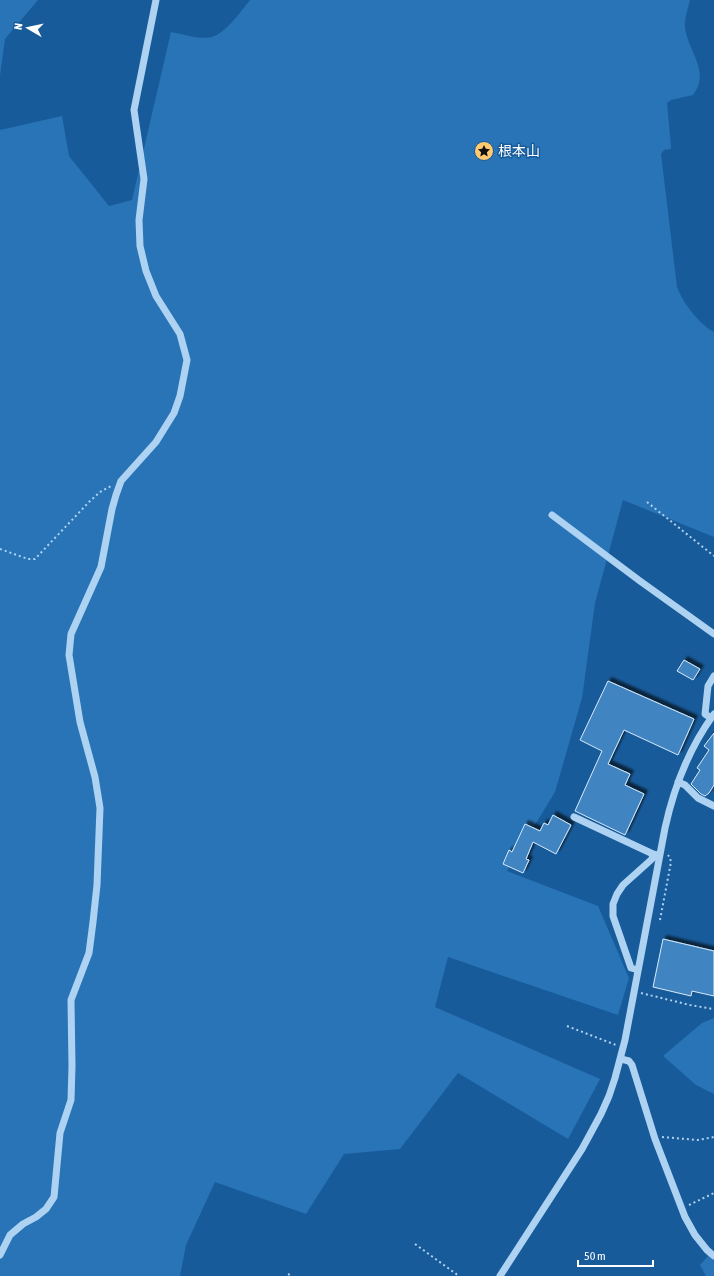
<svg xmlns="http://www.w3.org/2000/svg" width="714" height="1276" font-family="'Asap Condensed','Noto Sans JP',sans-serif">
<style>
.green{fill:#2874b6}
.building{fill:#4185c1;stroke:#d6eafc;filter:url(#shadow)}
.lines{fill:none;stroke-linecap:round;stroke-linejoin:round}
.path{stroke:#aed2f1;stroke-width:2;stroke-dasharray:2 3;stroke-linecap:butt}
.minor{stroke:#aed2f1;stroke-width:7}
.labels{text-anchor:middle;dominant-baseline:central;stroke-width:3;stroke-linejoin:round;paint-order:stroke}
.poi-label{font-size:14px;fill:#fff;stroke:#185b9a;text-anchor:start}
</style>
<defs>
<filter id="shadow"><feDropShadow dx="3.5" dy="-3.5" stdDeviation="1" flood-color="#0009"/></filter>
</defs>
<rect width="100%" height="100%" fill="#185b9a"/>
<path class="green" d="M0 0H38L5 39 0 76Z
M250 0H690C688 9 684 19 685 28 688 51 711 72 693 95L671 100 667 103 671 146V149L664 150 661 154 677 287C683 303 699 324 714 332V537L623 500 595 603 582 698 555 792 507 871 598 906 629 978 618 1015 448 957 435 1007 600 1079 568 1139 458 1073 400 1149 344 1154 306 1214 215 1182 186 1245 180 1276H0V130L62 116 69 156 109 206 132 200 171 32C183 34 199 40 212 37 226 33 241 11 250 0Z
M714 1018V1094L696 1085 663 1056 702 1023Z
M708 1256 714 1261V1276H706L700 1265Z"/>
<path class="building" d="M684 660 700 669 693 680 677 671Z
M608 681 694 719 678 755 624 730 608 764 630 774 625 785 644 794 625 835 575 811 602 751 580 740Z
M714 733V785L709 793 705 796 701 794 691 784 700 770 697 768 709 750 704 746Z
M553 815 571 825 556 854 533 842 526 859 529 860 523 873 503 864 509 850 512 852 525 824 540 831 544 823 548 825Z
M663 939 714 951V996L692 991 691 996 653 987Z"/>
<g class="lines">
<path class="path" d="M647 502 714 556
M0 549 28 559H35L89 502 100 492 111 486
M660 920 671 862 670 858 668 855
M641 993 690 1005 713 1009
M567 1026 616 1045
M662 1137 698 1140 714 1137
M689 1205 714 1193
M415 1244 459 1276
M288 1274 292 1276"/>
<path class="minor" d="M552 515 640 581 714 634
M711 718 705 714 708 686 714 676
M678 782 685 785 698 798 714 806
M574 817 653 854 657 855
M638 970 631 968 613 916V904L617 894 623 885 652 859 653 854
M621 1059 629 1061 632 1065 655 1139 685 1217 695 1235 707 1250 714 1256
M0 1255 10 1235 23 1224 36 1217 46 1209 54 1197 60 1133 71 1100 72 1066 71 1000 89 953 93 922 97 885 100 808 95 777 80 722 69 655 71 634 101 567 112 509 116 495 121 481 156 442 174 413 180 396 187 360 180 334 156 296 146 271 140 246 139 220 144 179 134 110 156 0
M500 1276 582 1149 601 1114 609 1096 615 1078 625 1040 665 828C674 787 689 748 714 714"/>
</g>
<defs>
<g id="sight-disc" transform="scale(1)"><circle r="9.5" fill="#ffca6f" stroke="#185b9a"/><path d="M0-6L1.8-2.2L6-1.7L2.9 1.2L3.7 5.4L0 3.3L-3.7 5.4L-2.9 1.2L-6-1.7L-1.8-2.2Z" fill="#111"/></g>
</defs>
<g fill-rule="evenodd">
<use href="#sight-disc" x="484" y="151"/>
</g>
<g class="labels">
<g class="poi-label">
<text x="498" y="151">根本山</text>
</g>
</g>
<g transform="translate(28 28) rotate(279)" stroke="#185b9a" stroke-width="3" paint-order="stroke">
<path d="M0-3L7 15L0 10L-7 15Z" fill="#ffffff"/>
<text y="-6" font-size="11" font-weight="bold" text-anchor="middle" fill="#ffffff">N</text>
</g>
<path d="M578 1260v6h75v-6" fill="none" stroke="#ffffff" stroke-width="2"/>
<text x="584" y="1260" font-size="12" fill="#ffffff" stroke="#185b9a" stroke-width="3" paint-order="stroke">50 m</text>
</svg>
